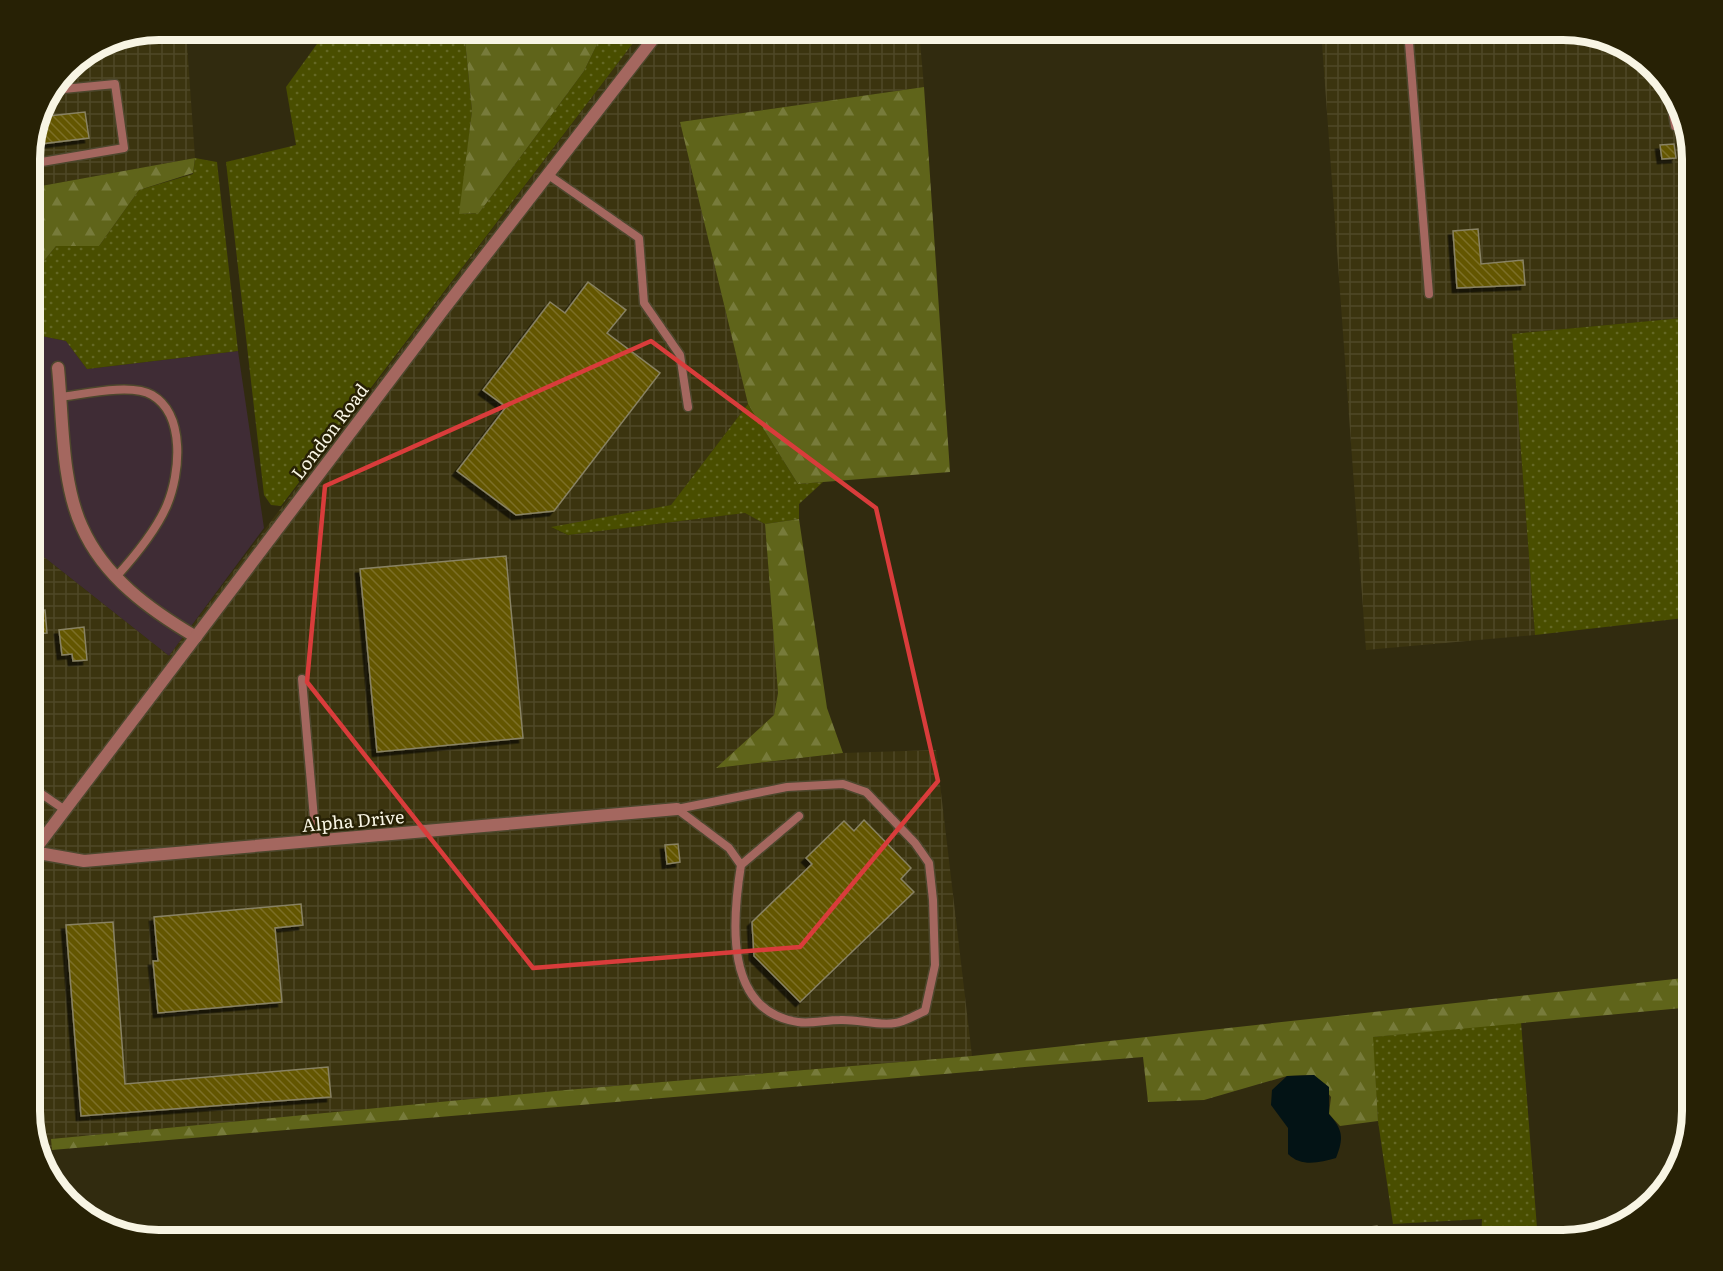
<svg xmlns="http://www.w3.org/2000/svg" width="1723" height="1271" font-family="Literata,serif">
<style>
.commercial{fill:#3f2c35}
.industrial{fill:url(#industrial-grid)}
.grass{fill:url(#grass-dots)}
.forest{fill:url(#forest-firs)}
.water{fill:#031315}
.building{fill:url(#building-back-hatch);stroke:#888263;stroke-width:1.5;filter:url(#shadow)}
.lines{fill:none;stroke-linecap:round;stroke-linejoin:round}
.service-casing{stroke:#4d472d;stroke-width:11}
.minor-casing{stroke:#4d472d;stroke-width:15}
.tertiary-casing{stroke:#4d472d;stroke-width:15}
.service{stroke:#a4675f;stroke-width:8}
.minor{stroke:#a4675f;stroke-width:12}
.tertiary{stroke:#a4675f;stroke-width:12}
.marked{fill:none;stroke:#d93c3b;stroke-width:4.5;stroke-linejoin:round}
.labels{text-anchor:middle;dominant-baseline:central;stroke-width:5;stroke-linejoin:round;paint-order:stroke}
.street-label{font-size:18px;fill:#f8f5e4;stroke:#272105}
.rim{fill:none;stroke:#f8f5e4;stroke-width:8}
</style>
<defs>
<pattern id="industrial-grid" width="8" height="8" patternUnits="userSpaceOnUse" patternTransform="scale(1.5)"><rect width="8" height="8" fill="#3b340f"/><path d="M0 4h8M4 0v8" fill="none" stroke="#4e4826"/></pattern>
<pattern id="grass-dots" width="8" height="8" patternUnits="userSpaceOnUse" patternTransform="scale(1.5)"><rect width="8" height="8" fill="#494e00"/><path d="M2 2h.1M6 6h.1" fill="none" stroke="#646825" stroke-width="1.8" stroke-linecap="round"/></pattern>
<pattern id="forest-firs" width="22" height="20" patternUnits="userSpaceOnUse" patternTransform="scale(1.5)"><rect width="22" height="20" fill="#5f641a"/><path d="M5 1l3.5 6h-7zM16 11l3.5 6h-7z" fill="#777b3b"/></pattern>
<pattern id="building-back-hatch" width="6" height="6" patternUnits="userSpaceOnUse" patternTransform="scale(1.5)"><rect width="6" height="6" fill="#645600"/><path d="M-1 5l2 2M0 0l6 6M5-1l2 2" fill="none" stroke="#7b6f25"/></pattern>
<filter id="shadow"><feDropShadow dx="-4.5" dy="4.5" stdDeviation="0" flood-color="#0009"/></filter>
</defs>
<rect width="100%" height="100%" fill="#312b0f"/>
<path class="commercial" d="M37 335 66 341 87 369 238 351 264 528 169 656 30 546V339Z"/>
<path class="industrial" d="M160 30H186L195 158 30 188V151L44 102 74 62 110 40Z
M643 30H919L924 87 680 122 748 404 671 505 552 528 568 535 745 513 765 524 778 693 774 715 717 768 843 753 936 750 972 1056 566 1090 52 1139V1150L39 1152 30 1120V546L169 656Z
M1321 30H1564L1643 57 1679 102 1693 159V317L1512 334 1535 635 1366 650Z"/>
<path class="grass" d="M327 30H464L472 111 460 214 479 213 584 71 604 30H643L281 506 271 505 264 495 226 162 296 145 286 87Z
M195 158 217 162 238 351 87 369 66 341 37 335 30 339V278L56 246H99L139 190 193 174Z
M1693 317V617L1535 635 1512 334Z
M748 404 798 484 823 482 799 504V519L765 524 745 513 568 535 551 527 671 505Z
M1521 1022 1538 1241H1481L1482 1219 1393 1224 1378 1121 1372 1037Z"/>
<path class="forest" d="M464 30H604L584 71 479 213 459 214 472 111Z
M924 87 950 472 798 484 748 404 680 122Z
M195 158 193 173 139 190 99 246H56L30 278V188Z
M799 519 827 708 843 753 716 768 774 715 778 693 765 524Z
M1693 977V1007L1373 1037 1378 1121 1340 1126 1329 1114 1331 1097 1314 1075 1287 1076 1204 1100 1148 1102 1143 1057 52 1150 51 1139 566 1090 972 1056Z"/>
<path class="water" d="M1314 1075 1329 1087V1114C1343 1130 1344 1138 1336 1158 1319 1163 1301 1167 1288 1154V1128L1271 1105 1272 1090 1287 1076Z"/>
<path class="building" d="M85 112 89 138 32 145 39 117Z
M1674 144 1676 158 1662 159 1660 145Z
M1478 229 1481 264 1523 260 1525 285 1457 288 1453 231Z
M588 282 626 310 607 333 660 373 554 511 516 515 457 471 506 407 483 390 550 302 565 313Z
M506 556 523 738 377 752 360 569Z
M45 610 47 633 30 634V611Z
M84 627 87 660 73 661 72 654 62 655 59 630Z
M864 820 911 868 901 879 914 892 800 1002 754 956 752 922 812 864 806 858 844 821 854 831Z
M678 844 680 862 667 864 665 845Z
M301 904 303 925 275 928 282 1002 158 1013 153 961H158L154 917Z
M113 922 125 1084 328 1067 331 1097 81 1116 66 925Z
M1377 1226 1379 1241H1356L1355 1229Z"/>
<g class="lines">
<g class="service-casing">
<path id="service" d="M1408 30 1429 294
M1669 90 1675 126
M30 164 124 148 115 84 53 90
M547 174 639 238 644 303 680 355 688 407
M61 397C84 394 132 383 152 395 186 415 180 474 167 505 156 531 135 556 116 577
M302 679 316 842
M843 784 866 792 915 843 929 863 933 900 935 965 925 1011C915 1015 905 1022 895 1023 878 1026 857 1019 840 1020 826 1020 811 1024 798 1022 724 1011 732 921 741 865L729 848 677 809 787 787Z
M30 786 65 810
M741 865 799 816"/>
</g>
<g class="minor-casing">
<path id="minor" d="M58 368C63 417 61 482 82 527 104 577 150 610 196 637
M33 852 84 861 677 809"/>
</g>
<g class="tertiary-casing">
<path id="tertiary" d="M30 856 443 310 660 30"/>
</g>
<use href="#service" class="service"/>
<use href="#minor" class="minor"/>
<use href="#tertiary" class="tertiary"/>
</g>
<path class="marked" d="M651 341 876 508 938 781 800 947 533 968 307 682 325 486Z"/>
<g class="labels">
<g class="street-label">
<text transform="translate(329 431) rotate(-53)">London Road</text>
<text transform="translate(353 820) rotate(-5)">Alpha Drive</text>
</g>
</g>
<path d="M0 0H1723V1271H0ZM159 40H1563A119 119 0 0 1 1682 159V1111A119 119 0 0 1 1563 1230H159A119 119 0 0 1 40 1111V159A119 119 0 0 1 159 40Z" fill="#272105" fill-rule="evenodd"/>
<path class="rim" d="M159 40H1563A119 119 0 0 1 1682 159V1111A119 119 0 0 1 1563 1230H159A119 119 0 0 1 40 1111V159A119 119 0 0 1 159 40Z"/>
</svg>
